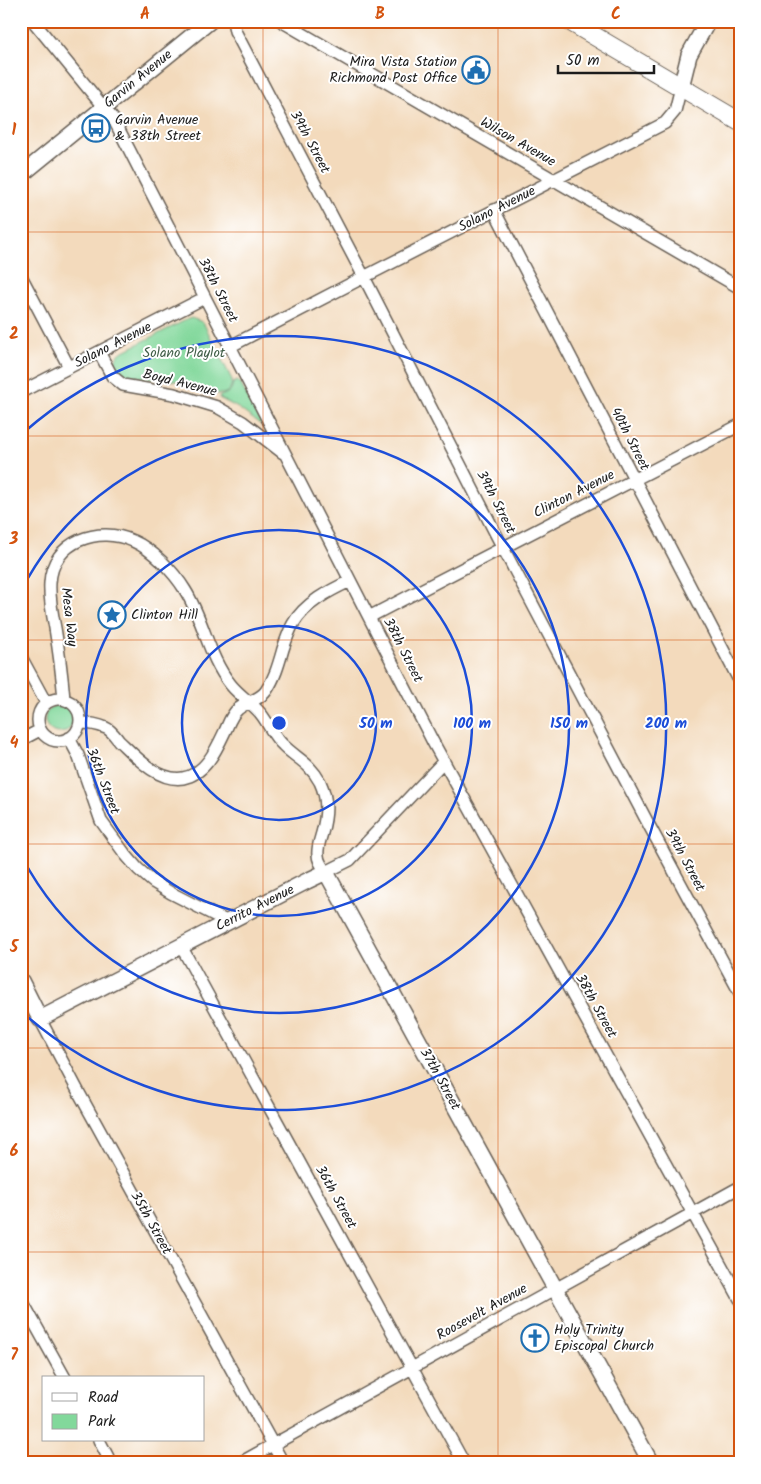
<svg xmlns="http://www.w3.org/2000/svg" width="761" height="1484" font-family="Kalam,sans-serif">
<style>
.green{fill:#82d89b;stroke:#4f7a5c}
.lines{fill:none;stroke-linecap:round;stroke-linejoin:round}
.street-casing{stroke:#675e54;stroke-width:14}
.secondary-casing{stroke:#675e54;stroke-width:18}
.primary-casing{stroke:#675e54;stroke-width:20}
.street{stroke:#fff;stroke-width:11}
.secondary{stroke:#fff;stroke-width:15}
.primary{stroke:#fff;stroke-width:18}
.grid{fill:none;stroke:#d4530e;stroke-width:1;stroke-opacity:0.55}
.ring{fill:none;stroke:#1d4ed8;stroke-width:2.5}
.labels{text-anchor:middle;dominant-baseline:central;stroke-width:4;stroke-linejoin:round;paint-order:stroke}
.poi-label{font-size:14px;fill:#1c1c1c;stroke:#fff;text-anchor:start}
.street-label{font-size:14px;fill:#1c1c1c;stroke:#fff}
.park-label{font-size:14px;fill:#405e48;stroke:#fff}
.centre{fill:#1d4ed8;stroke:#fff;stroke-width:2.5}
.ring-label{font-size:15px;text-anchor:middle;font-weight:bold;fill:#1d4ed8;stroke:#fff;stroke-width:4;stroke-linejoin:round;paint-order:stroke}
.neatline{fill:none;stroke:#d4530e;stroke-width:2}
.grid-label{font-size:16px;text-anchor:middle;font-weight:bold;fill:#d4530e}
</style>
<rect width="100%" height="100%" fill="#fff"/>
<filter id="ink" filterUnits="userSpaceOnUse"><feTurbulence type="fractalNoise" baseFrequency=".02" numOctaves="2"/><feDisplacementMap in="SourceGraphic" scale="10" xChannelSelector="R" yChannelSelector="G"/><feConvolveMatrix kernelMatrix="1 2 1 2 8 2 1 2 1" color-interpolation-filters="sRGB"/></filter>
<filter id="wash" filterUnits="userSpaceOnUse"><feTurbulence type="fractalNoise" baseFrequency=".0096" numOctaves="4" result="noise"/><feDisplacementMap in="SourceGraphic" scale="20" xChannelSelector="R" yChannelSelector="G"/><feGaussianBlur stdDeviation="1.12" result="paint"/><feColorMatrix in="noise" values="0 0 0 0 0 0 0 0 0 0 0 0 0 0 0 0 0 1.4 0 .05"/><feComposite in="paint" operator="in"/></filter>
<g filter="url(#wash)">
<rect width="100%" height="100%" fill="#f3dabc"/>
<path class="green" d="M191 318 200 321 204 324 232 380C232 389 227 395 218 394L177 381 123 375C115 370 112 360 120 353L186 320Z
M237 381 240 383 261 422 260 424 238 408 219 398 220 396C227 394 232 391 233 383Z
M45 719a14 14 0 1 1 28 0a14 14 0 1 1-28 0Z"/>
</g>
<g filter="url(#ink)">
<g class="lines">
<g class="street-casing">
<path id="street" d="M33 21 114 120 433 742 740 1299
M233 21 235 31 364 277 503 548 650 827 740 993
M281 21 740 288
M494 210 740 682
M21 276 69 367
M229 347 364 277 665 123 675 111 681 87
M99 352 112 376 123 385 174 394 217 407 243 422 283 453
M21 392 204 298
M369 617 740 425
M21 657 46 703
M38 720a21 21 0 1 1 42 0a21 21 0 1 1-42 0Z
M64 699C62 675 59 652 55 628 52 613 49 598 50 583 52 541 99 525 133 541 152 549 174 572 185 590 204 620 208 657 231 685 240 696 252 703 261 714 269 724 273 736 283 745 297 759 309 762 320 782 328 799 327 815 322 833 320 840 317 848 318 855 318 861 323 868 326 872L350 860 444 761
M80 723C89 723 97 724 106 728 111 730 115 736 119 741 135 756 158 782 183 778 206 774 217 748 226 729 229 722 232 714 238 709 246 702 260 700 266 691 275 678 279 663 283 649 286 640 289 631 293 624 305 603 329 591 350 581
M69 738 78 755 101 821 125 854 138 869 153 882 171 893 228 922
M21 740 40 730
M181 946 464 1463
M40 1019 78 1091 283 1463
M21 1299 65 1378
M99 1440 111 1463
M240 1463 740 1187"/>
</g>
<g class="secondary-casing">
<path id="secondary" d="M681 87 689 55 708 21
M21 175 210 21
M21 981 40 1019 307 881 326 872 651 1463"/>
</g>
<g class="primary-casing">
<path id="primary" d="M569 21 740 122"/>
</g>
<use href="#street" class="street"/>
<use href="#secondary" class="secondary"/>
<use href="#primary" class="primary"/>
</g>
</g>
<path class="grid" d="M263 21V1463M498 21V1463M21 232H740M21 436H740M21 640H740M21 844H740M21 1048H740M21 1252H740"/>
<g class="ring">
<circle cx="279" cy="723" r="97"/>
<circle cx="279" cy="723" r="193"/>
<path d="M22 589A290 290 0 1 1 22 857"/>
<path d="M23 433A387 387 0 1 1 23 1013"/>
</g>
<defs>
<g id="civic-ring" transform="scale(1.4375)"><circle r="9.5" fill="#fff" stroke="#1f6fb2" stroke-width="1.5"/><path d="M-.6-6.5H3V-4.5H.6V-3L4-1V1h2V6H-6V1h2V-1L-.6-3ZM-1.2 2.5V6h2.4V2.5Z" fill="#1f6fb2"/></g>
<g id="bus-ring" transform="scale(1.4375)"><circle r="9.5" fill="#fff" stroke="#1f6fb2" stroke-width="1.5"/><path d="M-5-6H5V4H4V6H2V4H-2V6H-4V4H-5ZM-3.5-4V0h7V-4ZM-3.5 1.2v1.5H-2V1.2ZM2 1.2v1.5H3.5V1.2Z" fill="#1f6fb2"/></g>
<g id="sight-ring" transform="scale(1.4375)"><circle r="9.5" fill="#fff" stroke="#1f6fb2" stroke-width="1.5"/><path d="M0-6L1.8-2.2L6-1.7L2.9 1.2L3.7 5.4L0 3.3L-3.7 5.4L-2.9 1.2L-6-1.7L-1.8-2.2Z" fill="#1f6fb2"/></g>
<g id="church-ring" transform="scale(1.4375)"><circle r="9.5" fill="#fff" stroke="#1f6fb2" stroke-width="1.5"/><path d="M-1.2-6h2.4v3.5h3.3v2.4h-3.3V6h-2.4V-.1h-3.3v-2.4h3.3Z" fill="#1f6fb2"/></g>
</defs>
<g fill-rule="evenodd">
<use href="#civic-ring" x="476" y="70"/>
<use href="#bus-ring" x="96" y="128"/>
<use href="#sight-ring" x="112" y="615"/>
<use href="#church-ring" x="535" y="1338"/>
</g>
<g class="labels">
<g class="poi-label">
<text x="457" y="62" text-anchor="end">Mira Vista Station<tspan x="457" dy="16">Richmond Post Office</tspan></text>
<text x="115" y="120">Garvin Avenue<tspan x="115" dy="16">&amp; 38th Street</tspan></text>
<text x="131" y="615">Clinton Hill</text>
<text x="554" y="1330">Holy Trinity<tspan x="554" dy="16">Episcopal Church</tspan></text>
</g>
<g class="street-label">
<text transform="translate(138 79) rotate(-39)">Garvin Avenue</text>
<text transform="translate(310 142) rotate(62)">39th Street</text>
<text transform="translate(518 142) rotate(30)">Wilson Avenue</text>
<text transform="translate(497 209) rotate(-27)">Solano Avenue</text>
<text transform="translate(218 290) rotate(63)">38th Street</text>
<text transform="translate(113 345) rotate(-27)">Solano Avenue</text>
<text transform="translate(180 383) rotate(14)">Boyd Avenue</text>
<text transform="translate(630 439) rotate(63)">40th Street</text>
<text transform="translate(574 494) rotate(-27)">Clinton Avenue</text>
<text transform="translate(496 502) rotate(63)">39th Street</text>
<text transform="translate(69 617) rotate(83)">Mesa Way</text>
<text transform="translate(403 650) rotate(63)">38th Street</text>
<text transform="translate(103 781) rotate(69)">36th Street</text>
<text transform="translate(685 860) rotate(62)">39th Street</text>
<text transform="translate(255 908) rotate(-27)">Cerrito Avenue</text>
<text transform="translate(596 1006) rotate(61)">38th Street</text>
<text transform="translate(440 1079) rotate(61)">37th Street</text>
<text transform="translate(336 1197) rotate(61)">36th Street</text>
<text transform="translate(151 1223) rotate(61)">35th Street</text>
<text transform="translate(482 1312) rotate(-29)">Roosevelt Avenue</text>
</g>
<g class="park-label">
<text x="184" y="353">Solano Playlot</text>
</g>
</g>
<circle cx="279" cy="723" r="8" class="centre"/>
<g class="ring-label">
<text x="376" y="728">50 m</text>
<text x="472" y="728">100 m</text>
<text x="569" y="728">150 m</text>
<text x="666" y="728">200 m</text>
</g>
<rect width="761" height="1484" fill="none" stroke="#fff" stroke-width="55"/>
<rect x="42" y="1376" width="162" height="65" fill="#ffffff" stroke="#a4a4a4"/>
<rect x="52" y="1393" width="25" height="8" fill="#ffffff" stroke="#a4a4a4"/>
<text x="88" y="1402" font-size="15" fill="#1c1c1c">Road</text>
<rect x="52" y="1414" width="25" height="15" fill="#82d89b" stroke="#a4a4a4"/>
<text x="88" y="1426" font-size="15" fill="#1c1c1c">Park</text>
<path d="M558 65v8h96v-8" fill="none" stroke="#1c1c1c" stroke-width="2.5"/>
<text x="566" y="65" font-size="15" fill="#1c1c1c" stroke="#ffffff" stroke-width="4" paint-order="stroke">50 m</text>
<rect x="28" y="28" width="706" height="1428" class="neatline"/>
<g class="grid-label">
<text x="145" y="19">A</text>
<text x="380" y="19">B</text>
<text x="616" y="19">C</text>
<text x="14" y="135">1</text>
<text x="14" y="339">2</text>
<text x="14" y="544">3</text>
<text x="14" y="748">4</text>
<text x="14" y="952">5</text>
<text x="14" y="1156">6</text>
<text x="14" y="1360">7</text>
</g>
</svg>
